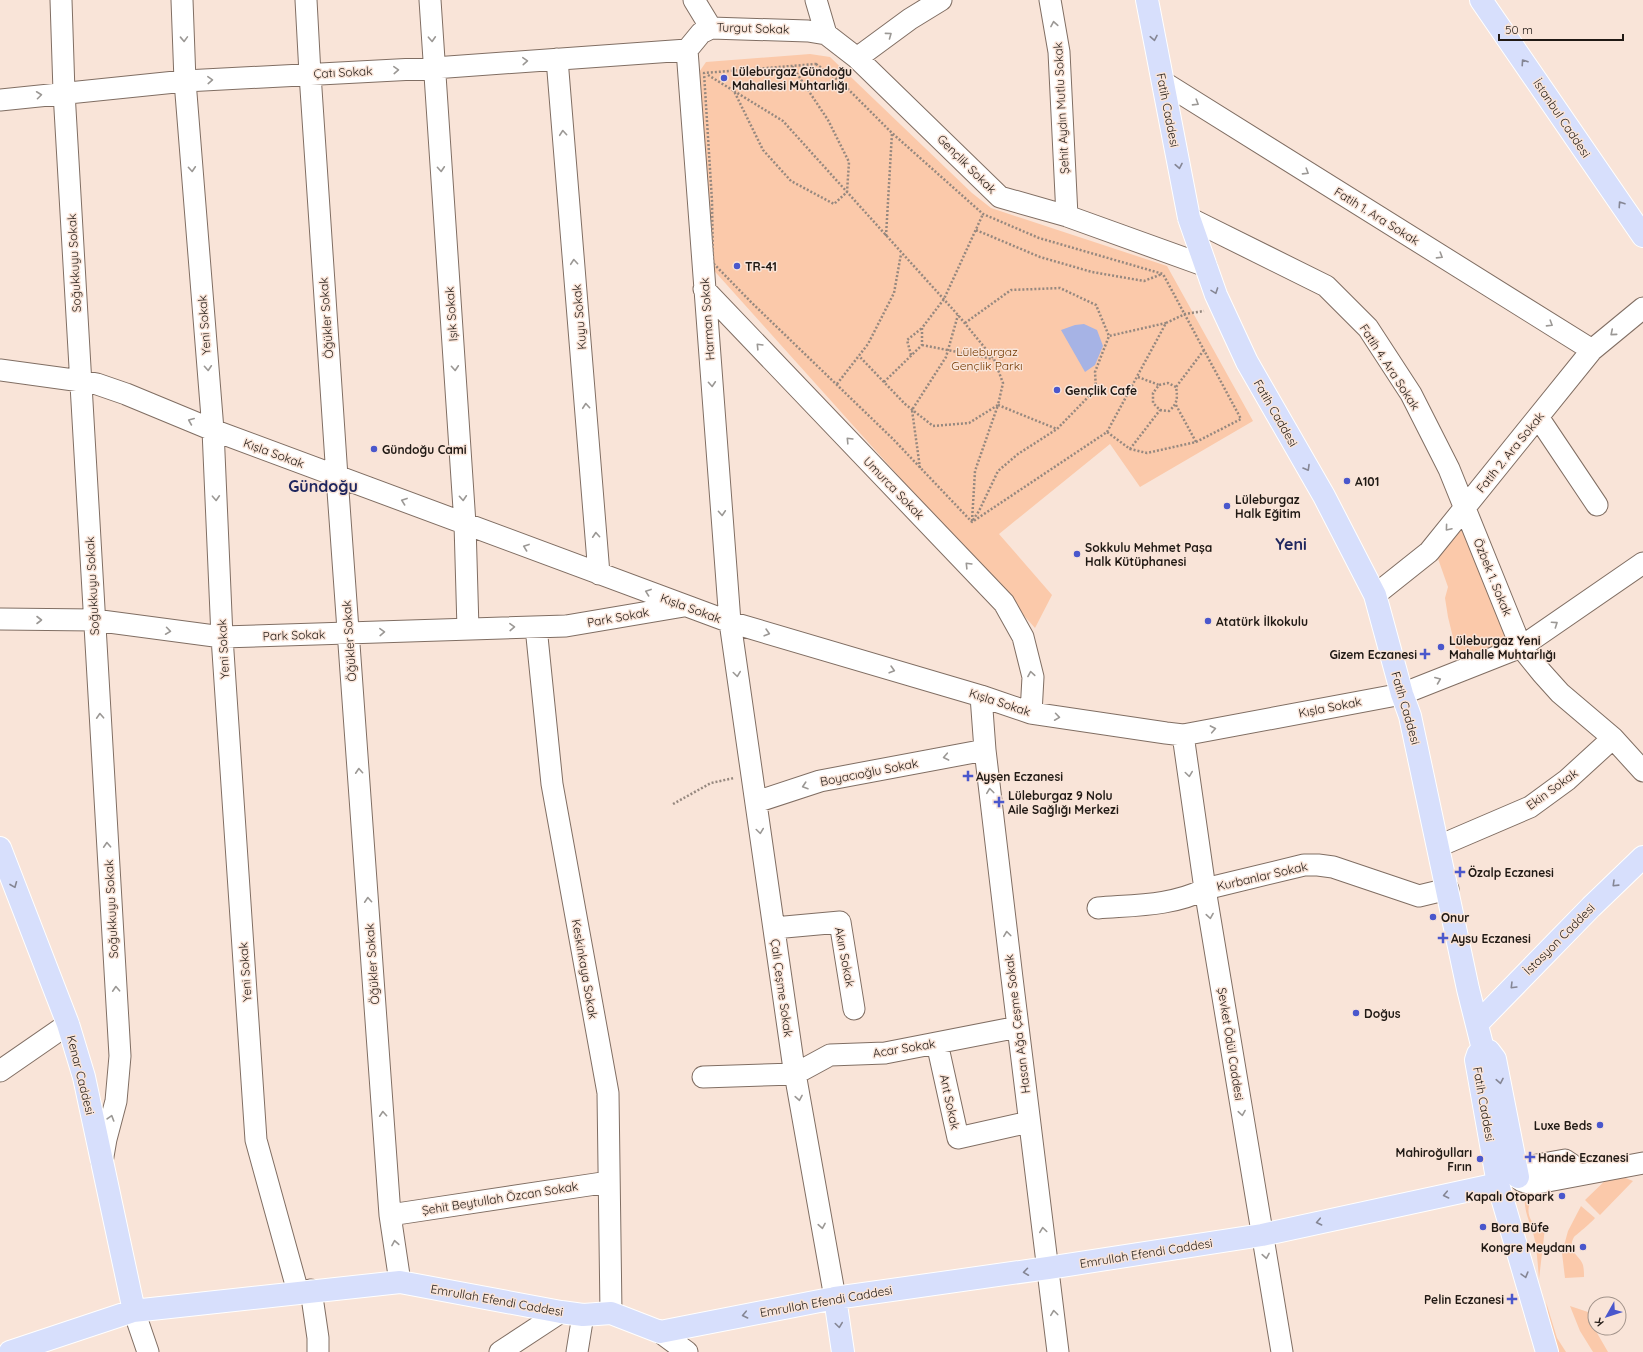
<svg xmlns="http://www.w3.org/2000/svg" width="1643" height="1352" font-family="Quicksand,sans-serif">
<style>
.green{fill:#fbc9aa}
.water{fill:#a6b3e5}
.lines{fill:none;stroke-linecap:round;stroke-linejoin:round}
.minor-casing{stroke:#806e63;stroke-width:23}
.major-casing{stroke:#fff;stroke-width:24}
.path{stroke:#96887f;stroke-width:2.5;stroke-dasharray:2 2;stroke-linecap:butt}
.minor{stroke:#fff;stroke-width:21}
.major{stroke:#d7dffc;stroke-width:22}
.oneway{stroke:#9b9895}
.oneway2{stroke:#858694}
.poi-dot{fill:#4a57cc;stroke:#f9e4d8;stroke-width:1.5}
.labels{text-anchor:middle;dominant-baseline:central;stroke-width:3;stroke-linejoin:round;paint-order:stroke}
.street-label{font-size:12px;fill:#201914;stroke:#f9e4d8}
.poi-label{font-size:12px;font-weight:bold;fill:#201914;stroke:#f9e4d8;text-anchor:start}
.park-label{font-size:12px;fill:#743902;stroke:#f9e4d8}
.district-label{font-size:16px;font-weight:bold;fill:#1f265e;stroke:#f9e4d8}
</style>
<rect width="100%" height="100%" fill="#f9e4d8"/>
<path class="green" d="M810 54 830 57 972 193 991 208 1167 266 1253 421 1140 487 1110 444 999 534 1052 595 1035 628 709 265 695 78 706 62Z
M1465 527 1512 640 1459 662 1448 617 1445 598 1448 587 1436 553Z
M1613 1173 1633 1181 1600 1215 1585 1200Z
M1545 1193C1530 1195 1524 1209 1532 1222L1545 1228 1539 1279C1538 1266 1537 1253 1535 1241 1532 1224 1523 1214 1525 1195Z
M1581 1206 1595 1218C1591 1223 1576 1235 1574 1237 1566 1252 1580 1255 1583 1265 1584 1269 1584 1274 1584 1277L1565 1278 1562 1253 1568 1231Z
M1546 1302 1557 1338 1566 1352H1555Z
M1570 1306 1591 1313 1593 1326 1608 1352H1593L1580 1331Z"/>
<path class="water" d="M1084 324 1097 330 1103 346 1095 365 1085 372 1061 330 1075 325Z"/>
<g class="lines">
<g class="minor-casing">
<path id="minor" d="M61 0 64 92 120 1056 116 1101 106 1139 102 1162
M182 0 185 81 213 430 222 637 256 1140 298 1292
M306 0 310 74 337 477 390 1215 400 1282
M430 0 465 524 468 629
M694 0 711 28
M816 0 826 34
M1050 0 1059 52 1067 216
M857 58 910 19 941 0
M557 59 599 574
M1163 82 1592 350
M0 100 185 81 434 68 687 50
M1189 218 1326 286 1368 328 1411 394 1449 469 1521 647 1542 673 1560 693 1613 738 1643 771
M704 289 1004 603 1023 637 1033 677 1031 713
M0 370 81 381 97 384 126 394 213 430 730 622 981 696 1031 713 1166 733 1183 735 1402 694 1521 647 1643 563
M1538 417 1597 505
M1375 595 1429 552 1592 350 1643 308
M0 619 94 620 222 637 566 626 684 606
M536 627 552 784 608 1093 611 1313
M981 696 985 750 1012 978 1058 1352
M1183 735 1205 889 1282 1352
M756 802 820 781 985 750
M1439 846 1530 807 1567 780 1613 738
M1098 908C1133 905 1173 906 1205 889L1304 865H1318L1333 867 1419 896 1448 889
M774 928 840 922 854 1009
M937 1043 958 1138 1029 1122
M0 1071 68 1024
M703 1077 795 1074 830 1055 885 1053 1018 1027
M1518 1177 1522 1181 1532 1184 1643 1163
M1518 1177 1522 1169 1526 1167 1565 1160 1571 1164 1573 1176
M390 1215 609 1182
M311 1290 318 1338V1352
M835 1298 793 1062 730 622 687 50 701 33 711 28 808 31 826 34 857 58 1000 197 1067 216 1206 266
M134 1311 148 1352
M660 1332 687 1352
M500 1352 561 1312
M577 1352 583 1315"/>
</g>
<g class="major-casing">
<path id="major" d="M1147 0 1189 218 1216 295 1247 362 1324 496 1375 595 1402 694 1410 716 1468 989 1483 1049 1478 1054 1476 1060 1498 1184 1547 1352
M1481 0 1643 236
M0 848 68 1024 84 1077 134 1311
M1477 1024 1591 907 1643 857
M1483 1049 1489 1051 1495 1059 1518 1177
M835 1298 843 1352
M10 1352 133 1311 400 1282 561 1312 583 1315 611 1313 660 1332 835 1298 1048 1268 1262 1235 1498 1184"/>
</g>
<path class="path" d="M816 64 842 83 892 133 983 214 1039 238 1163 274 1241 419 1196 442 1147 453 1130 449 1107 432 972 522 893 439 752 303 713 263 712 201 704 73Z
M708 75 734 91 763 150 791 181 834 204 847 192 849 162 828 120 792 66
M734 91 783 121 958 315 994 359 1003 383 998 405 969 423 933 426 905 404 859 356
M976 230 1040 257 1092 272 1144 281 1162 274
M886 236 892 133
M965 323 1011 290 1060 288 1096 305 1109 336
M922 345 993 359
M911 355 907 340 922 328
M1138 377 1159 385
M884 382 922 345V328L944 299 983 214
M837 384 868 344 894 293 901 254
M1176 387 1168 383 1159 385 1153 393V403L1160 410 1169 411C1177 404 1178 399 1176 387L1204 350
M1176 405 1196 442
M1107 432 1166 323 1185 314 1204 311
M1130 449 1160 410
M920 468 912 410 946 357 958 315
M973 520 979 511 998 471 1018 454 1057 429 1096 389 1095 372 1109 336 1166 323
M972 521 975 471 998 405 1057 429
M673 804 711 783 734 778"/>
<use href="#minor" class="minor"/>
<use href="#major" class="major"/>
</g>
<defs><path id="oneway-chevron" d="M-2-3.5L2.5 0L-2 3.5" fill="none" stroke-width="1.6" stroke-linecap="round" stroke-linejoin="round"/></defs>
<g class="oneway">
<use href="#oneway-chevron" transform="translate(1054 24) rotate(-100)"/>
<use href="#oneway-chevron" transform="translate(889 35) rotate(-36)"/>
<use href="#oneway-chevron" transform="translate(184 39) rotate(88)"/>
<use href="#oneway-chevron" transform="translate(432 39) rotate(87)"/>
<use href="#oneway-chevron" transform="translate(525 61) rotate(-4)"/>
<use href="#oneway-chevron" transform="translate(396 70) rotate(-3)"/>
<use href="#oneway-chevron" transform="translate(210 80) rotate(-3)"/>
<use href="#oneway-chevron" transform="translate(39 95) rotate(-7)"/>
<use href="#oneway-chevron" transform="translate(1196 103) rotate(32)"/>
<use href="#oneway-chevron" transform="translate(563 133) rotate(-95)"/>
<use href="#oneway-chevron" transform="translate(192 169) rotate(86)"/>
<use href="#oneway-chevron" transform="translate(441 169) rotate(86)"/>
<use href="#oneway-chevron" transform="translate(1306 172) rotate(32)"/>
<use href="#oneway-chevron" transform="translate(1440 256) rotate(32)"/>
<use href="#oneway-chevron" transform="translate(574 262) rotate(-95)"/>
<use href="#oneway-chevron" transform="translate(1550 324) rotate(32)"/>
<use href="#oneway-chevron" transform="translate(1613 333) rotate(140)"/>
<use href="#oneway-chevron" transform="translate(759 346) rotate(-134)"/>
<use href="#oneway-chevron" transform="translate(208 368) rotate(86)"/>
<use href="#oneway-chevron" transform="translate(455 368) rotate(86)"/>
<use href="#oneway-chevron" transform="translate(712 384) rotate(86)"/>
<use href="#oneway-chevron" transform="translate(586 406) rotate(-95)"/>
<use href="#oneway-chevron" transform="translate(191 421) rotate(-157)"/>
<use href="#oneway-chevron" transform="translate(849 440) rotate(-134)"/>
<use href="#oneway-chevron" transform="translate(216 498) rotate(87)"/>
<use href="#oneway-chevron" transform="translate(463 498) rotate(86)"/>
<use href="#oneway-chevron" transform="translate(404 501) rotate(-160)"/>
<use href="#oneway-chevron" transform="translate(722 513) rotate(86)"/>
<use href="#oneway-chevron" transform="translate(1448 528) rotate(130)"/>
<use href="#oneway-chevron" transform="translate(596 535) rotate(-94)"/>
<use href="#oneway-chevron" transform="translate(526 547) rotate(-160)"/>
<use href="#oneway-chevron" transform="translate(968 565) rotate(-134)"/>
<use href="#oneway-chevron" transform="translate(648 592) rotate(-160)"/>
<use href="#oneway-chevron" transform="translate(39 620)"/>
<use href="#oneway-chevron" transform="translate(1555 624) rotate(-34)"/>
<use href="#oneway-chevron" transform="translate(512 627) rotate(-2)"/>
<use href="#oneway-chevron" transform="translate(168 631) rotate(8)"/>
<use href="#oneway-chevron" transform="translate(382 632) rotate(-2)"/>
<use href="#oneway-chevron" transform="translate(767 633) rotate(16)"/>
<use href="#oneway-chevron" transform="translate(892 670) rotate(16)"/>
<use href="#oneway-chevron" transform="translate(737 674) rotate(82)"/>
<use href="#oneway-chevron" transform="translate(1031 674) rotate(-99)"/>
<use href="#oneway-chevron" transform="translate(1438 680) rotate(-22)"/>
<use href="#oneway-chevron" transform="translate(100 716) rotate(-93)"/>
<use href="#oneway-chevron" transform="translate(1057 717) rotate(8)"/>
<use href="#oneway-chevron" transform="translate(1213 729) rotate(-11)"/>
<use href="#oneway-chevron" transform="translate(946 757) rotate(169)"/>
<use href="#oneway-chevron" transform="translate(359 771) rotate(-94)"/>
<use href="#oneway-chevron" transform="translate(1189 774) rotate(82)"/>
<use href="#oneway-chevron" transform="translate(805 786) rotate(162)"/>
<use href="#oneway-chevron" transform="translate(990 791) rotate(-97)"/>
<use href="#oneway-chevron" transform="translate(760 831) rotate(82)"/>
<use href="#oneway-chevron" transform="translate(107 845) rotate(-93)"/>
<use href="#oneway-chevron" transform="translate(368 900) rotate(-94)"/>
<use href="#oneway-chevron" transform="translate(1210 916) rotate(81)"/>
<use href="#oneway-chevron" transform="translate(1007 934) rotate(-97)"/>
<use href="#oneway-chevron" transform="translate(116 989) rotate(-93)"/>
<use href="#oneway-chevron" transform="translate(799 1098) rotate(80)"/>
<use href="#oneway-chevron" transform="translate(1242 1113) rotate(81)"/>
<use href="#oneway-chevron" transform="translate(383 1114) rotate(-94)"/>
<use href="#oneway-chevron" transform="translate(111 1118) rotate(-73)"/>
<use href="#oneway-chevron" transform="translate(822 1226) rotate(80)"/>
<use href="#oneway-chevron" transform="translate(1043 1230) rotate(-98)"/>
<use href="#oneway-chevron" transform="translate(395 1243) rotate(-100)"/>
<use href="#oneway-chevron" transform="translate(1266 1256) rotate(80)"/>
<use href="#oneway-chevron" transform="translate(1054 1313) rotate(-97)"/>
</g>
<g class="oneway2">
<use href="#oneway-chevron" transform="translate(1154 38) rotate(79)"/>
<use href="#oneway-chevron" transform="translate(1524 62) rotate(-124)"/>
<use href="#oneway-chevron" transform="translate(1179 166) rotate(79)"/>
<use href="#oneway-chevron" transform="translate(1621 204) rotate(-124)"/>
<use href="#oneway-chevron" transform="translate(1215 291) rotate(70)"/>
<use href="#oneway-chevron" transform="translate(1307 468) rotate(60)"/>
<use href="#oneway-chevron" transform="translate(1615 884) rotate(136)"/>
<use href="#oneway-chevron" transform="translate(14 885) rotate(68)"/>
<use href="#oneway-chevron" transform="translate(1513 986) rotate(135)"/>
<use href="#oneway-chevron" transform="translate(1500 1081) rotate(79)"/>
<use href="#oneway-chevron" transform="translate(1446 1195) rotate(168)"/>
<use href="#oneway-chevron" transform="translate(1319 1222) rotate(168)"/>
<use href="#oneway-chevron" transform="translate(1026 1272) rotate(172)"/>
<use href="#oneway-chevron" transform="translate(1525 1275) rotate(74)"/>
<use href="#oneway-chevron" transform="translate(745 1315) rotate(168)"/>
<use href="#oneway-chevron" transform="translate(839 1325) rotate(82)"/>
</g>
<g class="poi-dot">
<circle cx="724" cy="78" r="4"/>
<circle cx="737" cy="266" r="4"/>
<circle cx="1057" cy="390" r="4"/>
<circle cx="374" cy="449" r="4"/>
<circle cx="1347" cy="481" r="4"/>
<circle cx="1227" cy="506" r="4"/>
<circle cx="1077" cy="554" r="4"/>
<circle cx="1208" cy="621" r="4"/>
<circle cx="1441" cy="647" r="4"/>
<path d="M1423 648h4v4h4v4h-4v4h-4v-4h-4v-4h4z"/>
<path d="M966 770h4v4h4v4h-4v4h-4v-4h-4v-4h4z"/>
<path d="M997 796h4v4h4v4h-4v4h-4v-4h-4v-4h4z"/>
<path d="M1458 866h4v4h4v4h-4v4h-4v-4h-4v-4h4z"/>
<circle cx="1433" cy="917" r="4"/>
<path d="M1441 932h4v4h4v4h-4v4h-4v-4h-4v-4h4z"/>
<circle cx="1356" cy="1013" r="4"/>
<circle cx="1600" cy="1125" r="4"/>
<path d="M1528 1151h4v4h4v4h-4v4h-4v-4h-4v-4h4z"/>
<circle cx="1480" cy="1159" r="4"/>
<circle cx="1562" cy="1196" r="4"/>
<circle cx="1483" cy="1227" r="4"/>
<circle cx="1583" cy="1247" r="4"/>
<path d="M1510 1293h4v4h4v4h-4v4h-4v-4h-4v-4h4z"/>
</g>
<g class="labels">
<g class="street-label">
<text transform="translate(753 28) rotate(2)">Turgut Sokak</text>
<text transform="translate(343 72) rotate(-3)">Çatı Sokak</text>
<text transform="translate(1061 108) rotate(-93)">Şehit Aydın Mutlu Sokak</text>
<text transform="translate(1168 110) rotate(79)">Fatih Caddesi</text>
<text transform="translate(1562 118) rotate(56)">İstanbul Caddesi</text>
<text transform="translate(967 164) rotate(45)">Gençlik Sokak</text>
<text transform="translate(1377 216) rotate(32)">Fatih 1. Ara Sokak</text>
<text transform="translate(74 263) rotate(-93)">Soğukkuyu Sokak</text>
<text transform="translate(451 314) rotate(-94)">Işık Sokak</text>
<text transform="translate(579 317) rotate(-95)">Kuyu Sokak</text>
<text transform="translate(326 318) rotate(-94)">Öğükler Sokak</text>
<text transform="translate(707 319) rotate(-94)">Harman Sokak</text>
<text transform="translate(204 325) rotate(-94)">Yeni Sokak</text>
<text transform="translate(1390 367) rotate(57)">Fatih 4. Ara Sokak</text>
<text transform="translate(1276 413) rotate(60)">Fatih Caddesi</text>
<text transform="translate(1510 452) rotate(-51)">Fatih 2. Ara Sokak</text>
<text transform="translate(274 453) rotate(20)">Kışla Sokak</text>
<text transform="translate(894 488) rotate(46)">Umurca Sokak</text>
<text transform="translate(1493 577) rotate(68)">Özbek 1. Sokak</text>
<text transform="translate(92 586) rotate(-93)">Soğukkuyu Sokak</text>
<text transform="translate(691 608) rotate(20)">Kışla Sokak</text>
<text transform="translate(618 617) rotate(-10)">Park Sokak</text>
<text transform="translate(294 635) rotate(-2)">Park Sokak</text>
<text transform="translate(349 641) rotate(-94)">Öğükler Sokak</text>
<text transform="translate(223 649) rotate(-93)">Yeni Sokak</text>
<text transform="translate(1000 702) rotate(18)">Kışla Sokak</text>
<text transform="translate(1330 707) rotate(-11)">Kışla Sokak</text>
<text transform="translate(1406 708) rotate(74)">Fatih Caddesi</text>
<text transform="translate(869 772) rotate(-11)">Boyacıoğlu Sokak</text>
<text transform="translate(1552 789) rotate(-36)">Ekin Sokak</text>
<text transform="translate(1262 876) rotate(-13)">Kurbanlar Sokak</text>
<text transform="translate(111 909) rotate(-93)">Soğukkuyu Sokak</text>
<text transform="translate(1559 939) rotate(-45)">İstasyon Caddesi</text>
<text transform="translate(845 957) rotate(79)">Akın Sokak</text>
<text transform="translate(372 964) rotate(-94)">Öğükler Sokak</text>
<text transform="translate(585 969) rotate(80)">Keskinkaya Sokak</text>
<text transform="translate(245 972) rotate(-94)">Yeni Sokak</text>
<text transform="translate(782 988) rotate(82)">Çalı Çeşme Sokak</text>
<text transform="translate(1017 1024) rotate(-97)">Hasan Ağa Çeşme Sokak</text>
<text transform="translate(1231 1044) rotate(81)">Şevket Ödül Caddesi</text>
<text transform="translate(904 1048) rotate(-9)">Acar Sokak</text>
<text transform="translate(81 1075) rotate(76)">Kenar Caddesi</text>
<text transform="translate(950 1102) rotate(78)">Ant Sokak</text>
<text transform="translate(1484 1104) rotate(80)">Fatih Caddesi</text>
<text transform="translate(500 1198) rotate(-9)">Şehit Beytullah Özcan Sokak</text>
<text transform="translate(1146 1253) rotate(-9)">Emrullah Efendi Caddesi</text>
<text transform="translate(497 1300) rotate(10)">Emrullah Efendi Caddesi</text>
<text transform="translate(826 1301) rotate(-10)">Emrullah Efendi Caddesi</text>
</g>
<g class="poi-label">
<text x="732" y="71">Lüleburgaz Gündoğu<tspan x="732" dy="14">Mahallesi Muhtarlığı</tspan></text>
<text x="745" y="266">TR-41</text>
<text x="1065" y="390">Gençlik Cafe</text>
<text x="382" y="449">Gündoğu Cami</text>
<text x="1355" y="481">A101</text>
<text x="1235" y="499">Lüleburgaz<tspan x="1235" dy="14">Halk Eğitim</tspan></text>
<text x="1085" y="547">Sokkulu Mehmet Paşa<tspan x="1085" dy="14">Halk Kütüphanesi</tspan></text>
<text x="1216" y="621">Atatürk İlkokulu</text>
<text x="1449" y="640">Lüleburgaz Yeni<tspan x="1449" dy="14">Mahalle Muhtarlığı</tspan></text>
<text x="1417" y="654" text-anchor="end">Gizem Eczanesi</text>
<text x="976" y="776">Ayşen Eczanesi</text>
<text x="1008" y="795">Lüleburgaz 9 Nolu<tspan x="1008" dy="14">Aile Sağlığı Merkezi</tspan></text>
<text x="1468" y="872">Özalp Eczanesi</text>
<text x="1441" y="917">Onur</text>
<text x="1451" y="938">Aysu Eczanesi</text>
<text x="1364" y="1013">Doğus</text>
<text x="1592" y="1125" text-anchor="end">Luxe Beds</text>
<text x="1472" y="1152" text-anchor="end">Mahiroğulları<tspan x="1472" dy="14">Fırın</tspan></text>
<text x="1538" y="1157">Hande Eczanesi</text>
<text x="1554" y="1196" text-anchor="end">Kapalı Otopark</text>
<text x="1491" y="1227">Bora Büfe</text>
<text x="1575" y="1247" text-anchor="end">Kongre Meydanı</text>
<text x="1504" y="1299" text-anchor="end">Pelin Eczanesi</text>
</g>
<g class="park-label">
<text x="987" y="351">Lüleburgaz<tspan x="987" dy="14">Gençlik Parkı</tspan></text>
</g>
<g class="district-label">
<text x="323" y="486">Gündoğu</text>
<text x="1291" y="544">Yeni</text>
</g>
</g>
<g transform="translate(1607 1316) rotate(231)"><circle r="19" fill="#f9e4d8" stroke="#a2938a"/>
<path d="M0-3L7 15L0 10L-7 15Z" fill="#4a57cc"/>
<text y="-6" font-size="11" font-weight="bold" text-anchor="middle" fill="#201914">K</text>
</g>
<path d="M1499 34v6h124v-6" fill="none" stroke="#201914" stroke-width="2"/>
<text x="1505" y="34" font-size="12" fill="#201914" stroke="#f9e4d8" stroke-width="3" paint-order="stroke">50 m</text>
</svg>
